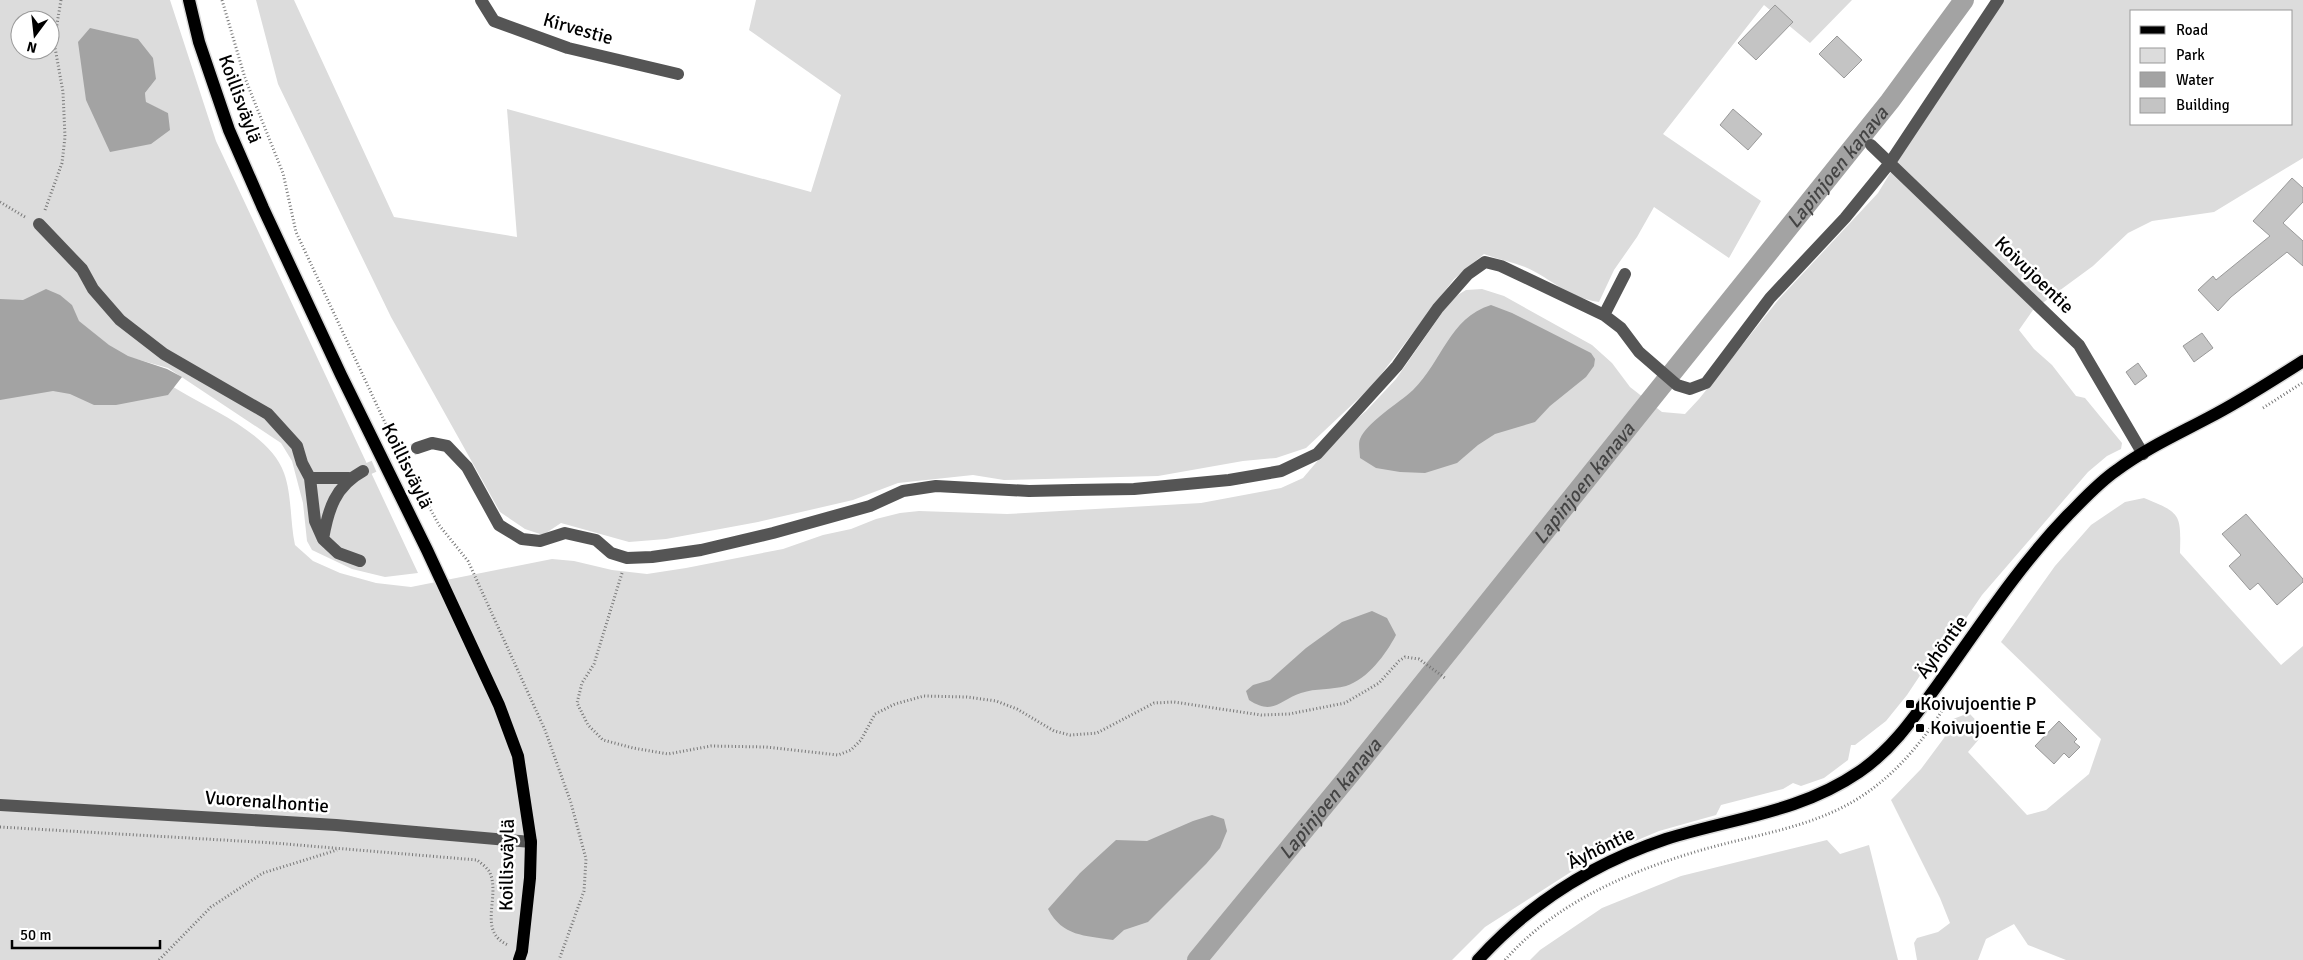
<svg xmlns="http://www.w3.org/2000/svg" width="2303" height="960" font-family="Signika,sans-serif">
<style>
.green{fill:#dcdcdc;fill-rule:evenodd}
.water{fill:#a3a3a3}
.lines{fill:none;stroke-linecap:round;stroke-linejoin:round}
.canal{stroke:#a3a3a3;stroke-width:20}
.building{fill:#c4c4c4;stroke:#999}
.minor-tunnel{stroke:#d9d9d9;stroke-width:12;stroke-dasharray:12 6;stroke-linecap:butt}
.major-casing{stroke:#dbdbdb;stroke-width:15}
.path{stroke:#777;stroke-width:3;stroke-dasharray:1 2.5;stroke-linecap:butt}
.minor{stroke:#555;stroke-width:12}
.major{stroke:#000;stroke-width:12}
.poi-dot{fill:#000;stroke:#fff;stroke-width:2}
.labels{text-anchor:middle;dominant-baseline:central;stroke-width:5;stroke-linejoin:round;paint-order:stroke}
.street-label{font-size:19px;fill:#000;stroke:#fff}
.poi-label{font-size:19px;fill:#000;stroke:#fff;text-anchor:start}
.water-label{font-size:20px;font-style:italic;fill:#444;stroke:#fff}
</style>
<rect width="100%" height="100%" fill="#fff"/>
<path class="green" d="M0 0H170L216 141 418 573 385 577 352 569 312 550 307 541 303 503 292 461 281 443 168 368 129 357C146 368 162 381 180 391 212 410 271 435 284 473 292 495 290 522 295 545L313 561 340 573 376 583 411 587 552 559 574 561 612 570 647 574 686 568 783 549 823 535 851 529 876 519 900 513 919 511 1007 514 1201 503 1281 488 1303 478 1343 431 1366 411 1396 379 1444 310 1456 296 1466 290 1482 289 1504 296 1592 345 1612 363 1630 387 1662 412 1685 414 1699 399 1779 299 1878 193 1923 119 2001 0H2303V158L2214 212 2152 221 2128 233 2093 266 2033 310 2019 330 2034 349 2052 365 2076 396 2085 398 2122 443 2121 449 2107 456 2088 472 1982 595 1941 655 1923 671 1907 695 1886 721 1855 745H1851L1848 760 1824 778 1801 786 1793 783 1783 789 1721 805 1716 815 1659 831 1588 861 1485 927 1452 960H0ZM2132 11H2292V124H2132ZM20 20H50V50H20ZM156 79 145 93 146 103 168 113 86 100Z
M256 0H294L394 217 517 237 507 109 811 192 841 95 749 30 756 0H1852L1810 43 1764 5 1663 134 1761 201 1729 258 1654 207 1637 237 1614 270 1599 302C1565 297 1553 279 1525 267 1512 262 1497 259 1484 254L1454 279 1373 385 1306 448 1276 458 1243 461 1158 476 1004 480 973 475 898 483 853 500 758 522 666 539 629 542 561 523 543 535 525 529 500 512 391 317 278 84Z
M2144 498C2181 513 2181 514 2180 553L2281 665 2303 646V960H2066L2028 945 2014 924 1986 939 1978 960H1917L1914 943 1917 938 1938 932 1950 923 1940 898 1891 800 1921 769 1944 738 1953 719 1969 713 1986 731 1968 752 2027 815 2046 810 2089 774 2101 739 2001 642 2055 566 2091 525 2125 502Z
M1827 840 1840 854 1869 845 1898 960H1530L1540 950 1602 908 1681 876Z"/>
<path class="water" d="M90 28 138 39 153 58 156 79 145 93 146 102 168 113 170 130 151 144 110 152 86 100 78 42Z
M46 289 60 295 72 305 79 321 109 345 128 356 167 369 182 377 168 395 116 405H94L70 394 53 391 0 400V299L23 300Z
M1491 305 1512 313 1591 353 1595 359 1594 366 1586 377 1550 406 1535 422 1495 434 1478 445 1457 463 1425 473 1400 472 1376 468 1360 458C1360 453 1358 444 1360 439 1367 422 1399 403 1413 390 1442 362 1449 318 1491 305Z
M1372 611 1387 618 1396 635C1386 654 1368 679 1346 686 1331 690 1316 688 1301 693 1280 700 1273 716 1249 700L1246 691 1253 685 1270 680 1306 648 1342 622Z
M1212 815 1224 819 1227 831 1220 848 1206 864 1148 922 1124 930 1113 940C1084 935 1063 937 1048 909L1080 873 1116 840 1147 841 1193 821Z"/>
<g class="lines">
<path class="canal" id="s1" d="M1197 960 1352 772 1890 101 1964 0"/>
</g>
<path class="building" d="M1775 5 1793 22 1756 60 1738 43Z
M1837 36 1862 60 1844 78 1819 54Z
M1733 109 1762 134 1748 150 1720 125Z
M2292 178 2303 188V202L2283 223 2303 241V266L2287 252 2231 297 2218 311 2198 290 2213 276 2216 280 2270 236 2253 221Z
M2202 333 2213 348 2194 362 2183 346Z
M2138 363 2147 376 2135 385 2126 372Z
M2246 514 2303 579V582L2277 605 2258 583 2250 590 2229 566 2241 555 2222 534Z
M2059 721 2077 739 2074 742 2080 747 2069 758 2064 753 2054 764 2035 746Z"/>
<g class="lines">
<path class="minor-tunnel" d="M363 471 417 448"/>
<g class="major-casing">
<path id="major" d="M189 0 199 42 229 130 263 208 341 375 427 550 499 705 518 756 531 842 530 878 522 951 519 960
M1478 960C1529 904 1594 863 1666 839 1732 818 1799 813 1859 772 1893 749 1915 716 1939 683 1980 626 2018 567 2067 516 2082 501 2099 482 2117 470 2145 449 2178 434 2208 418 2241 401 2272 381 2303 361"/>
</g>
<path class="path" d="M222 0 245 78 283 173 296 232 395 444 439 525 468 561 545 730 571 803 586 859 584 891 559 960
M0 202 25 217
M45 210 62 163 65 137 63 92 54 42 61 0
M2263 408 2302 383
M622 573 594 664 582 683 577 703 588 725 603 740 633 748 668 754 711 746 766 747 838 755 851 750 861 740 875 714 895 704 924 696 967 697 996 701 1017 709 1054 731 1070 735 1097 733 1154 703 1174 702 1261 715 1289 714 1345 703 1379 683 1399 661 1405 657 1419 659 1445 678
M0 827 274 843 477 860C481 863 486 867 489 871 502 895 476 931 508 945
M159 960 211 907 263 873 337 850
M1505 960C1556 902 1632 870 1705 849 1758 834 1815 827 1862 796 1900 771 1927 736 1950 698"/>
<path class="minor" d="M481 0 494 21 568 48 678 74
M1871 145 2079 345 2143 454
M39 224 82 269 93 289 120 320 164 354 268 414 297 446 302 463 310 478 315 521 323 539 338 553 360 561
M1604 315 1625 274
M417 448 432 443 447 446 467 467 499 525 522 539 540 541 565 533 596 540 611 553 627 558 652 557 701 550 773 533 870 506 903 491 936 486 1029 491 1073 490 1134 489 1229 480 1281 471 1317 454 1397 366 1438 308 1468 274 1485 262 1501 266 1604 315 1621 328 1639 352 1677 385 1690 389 1706 383 1770 298 1845 218 1889 164 1998 0
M310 478H349
M323 539C328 510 335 486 363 471
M0 805 336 825 531 842"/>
<use href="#major" class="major"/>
</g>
<g class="poi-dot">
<rect x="1905" y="699" width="10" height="10" rx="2.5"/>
<rect x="1915" y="723" width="10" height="10" rx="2.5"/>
</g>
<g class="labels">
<g class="street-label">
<text transform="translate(578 29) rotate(16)">Kirvestie</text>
<text transform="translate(240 99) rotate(70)">Koillisväylä</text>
<text transform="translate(2034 275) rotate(44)">Koivujoentie</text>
<text transform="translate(407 466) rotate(64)">Koillisväylä</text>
<text transform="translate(1942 647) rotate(-54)">Äyhöntie</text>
<text transform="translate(267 802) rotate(4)">Vuorenalhontie</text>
<text transform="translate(1601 848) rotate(-26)">Äyhöntie</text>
<text transform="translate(507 865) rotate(-89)">Koillisväylä</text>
</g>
<g class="poi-label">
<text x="1920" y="704">Koivujoentie P</text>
<text x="1930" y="728">Koivujoentie E</text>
</g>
<g class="water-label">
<text stroke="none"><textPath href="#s1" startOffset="1019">Lapinjoen kanava</textPath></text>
<text stroke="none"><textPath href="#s1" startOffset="614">Lapinjoen kanava</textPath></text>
<text stroke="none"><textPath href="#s1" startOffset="209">Lapinjoen kanava</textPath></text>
</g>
</g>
<rect x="2130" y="10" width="162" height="115" fill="#ffffff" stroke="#999999"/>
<rect x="2140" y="26" width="25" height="8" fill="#000000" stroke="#999999"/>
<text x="2176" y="35" font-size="15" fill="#000000">Road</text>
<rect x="2140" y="48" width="25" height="15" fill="#dcdcdc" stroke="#999999"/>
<text x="2176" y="60" font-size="15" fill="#000000">Park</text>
<rect x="2140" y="72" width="25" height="15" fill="#a3a3a3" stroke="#999999"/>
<text x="2176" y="85" font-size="15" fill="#000000">Water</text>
<rect x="2140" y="98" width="25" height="15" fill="#c4c4c4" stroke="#999999"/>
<text x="2176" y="110" font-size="15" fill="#000000">Building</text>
<g transform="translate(35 35) rotate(195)"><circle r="24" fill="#ffffff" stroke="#999999"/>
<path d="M0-4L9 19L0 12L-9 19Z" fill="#000000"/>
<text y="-8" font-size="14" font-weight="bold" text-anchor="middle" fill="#000000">N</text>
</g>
<path d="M12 940v8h148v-8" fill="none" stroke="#000000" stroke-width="2.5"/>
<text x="20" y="940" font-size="15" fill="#000000" stroke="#ffffff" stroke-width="4" paint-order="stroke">50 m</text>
</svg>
